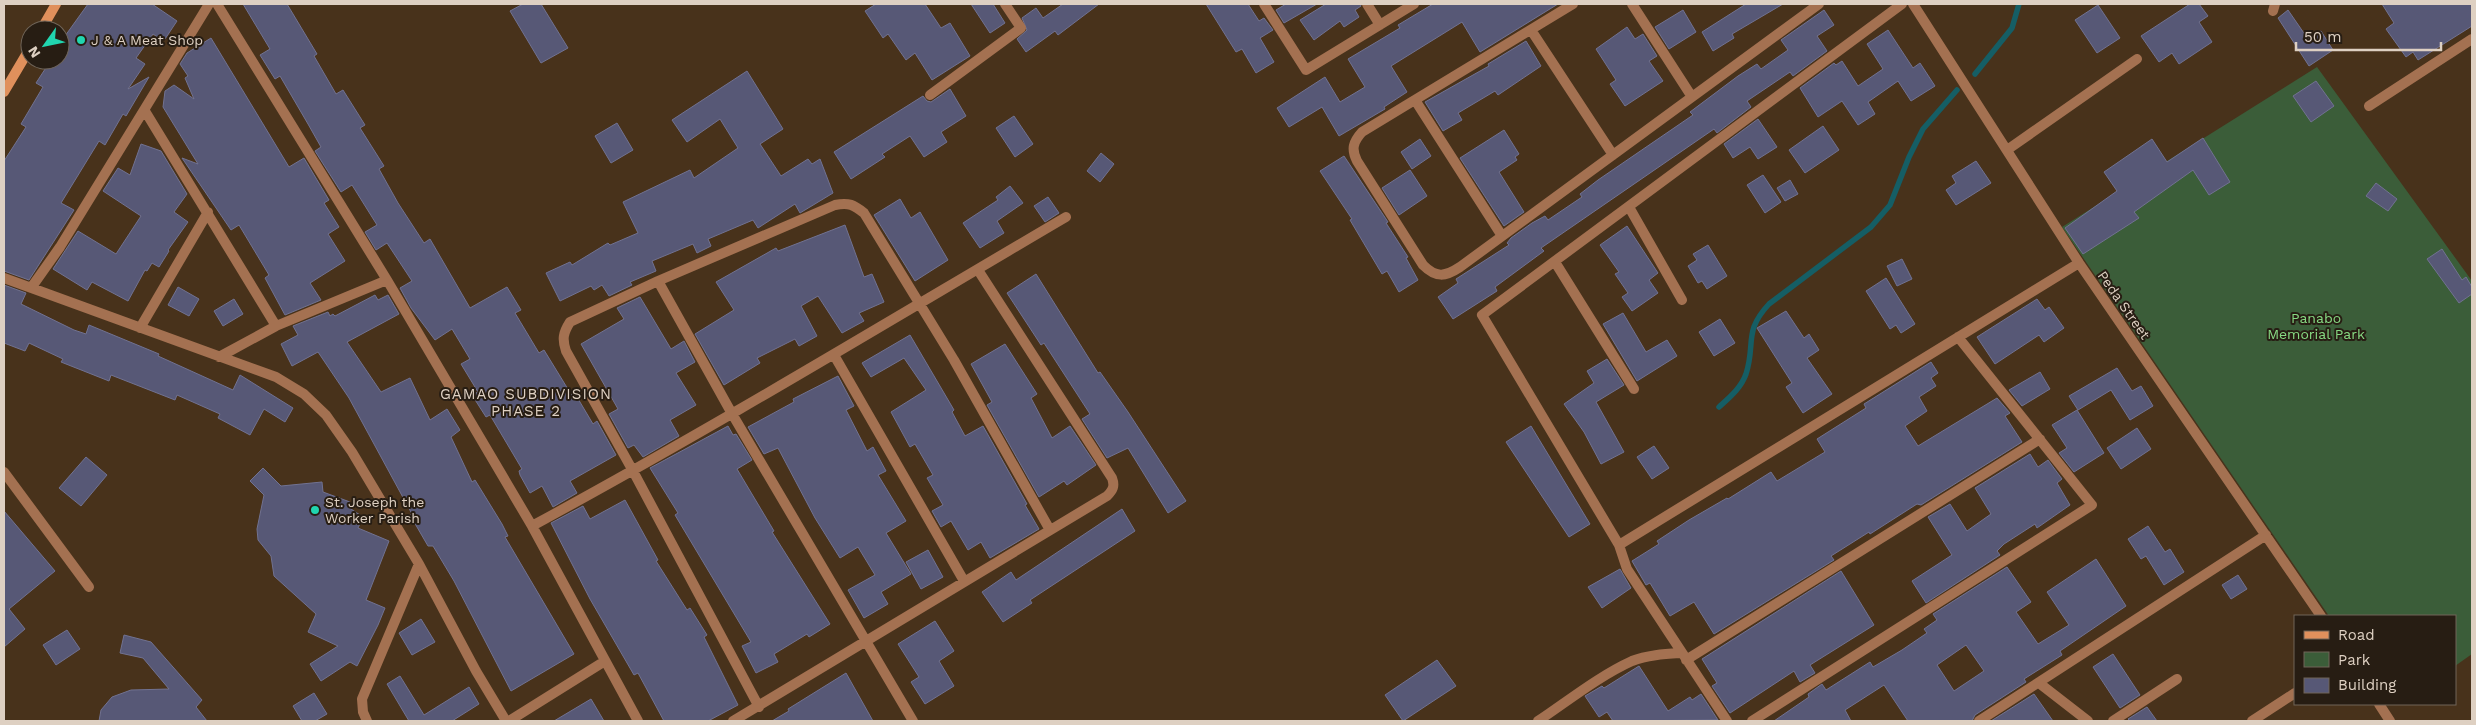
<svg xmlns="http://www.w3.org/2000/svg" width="2476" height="725" font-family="'Work Sans',sans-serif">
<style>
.green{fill:#3b5d39}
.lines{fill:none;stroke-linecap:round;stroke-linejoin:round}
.stream{stroke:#155e65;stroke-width:5.5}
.building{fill:#575876;stroke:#717291;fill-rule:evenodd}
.street{stroke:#a47151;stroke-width:10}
.secondary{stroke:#e0905c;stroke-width:10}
.poi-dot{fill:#21d5af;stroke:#271d13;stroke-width:2}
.labels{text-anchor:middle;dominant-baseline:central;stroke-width:4;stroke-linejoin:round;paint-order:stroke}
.poi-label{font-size:14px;fill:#ded0c2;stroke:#271d13;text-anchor:start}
.street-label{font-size:14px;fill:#ded0c2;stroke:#271d13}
.park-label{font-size:14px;fill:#87da83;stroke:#271d13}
.neighbourhood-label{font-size:15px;letter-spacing:1px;fill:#ded0c2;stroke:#271d13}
</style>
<rect width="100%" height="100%" fill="#48321b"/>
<path class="green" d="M2317 67 2472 281V654L2455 666V616H2329L2062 227Z"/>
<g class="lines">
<path class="stream" d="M1975 74 2012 28 2019 4
M1719 407C1730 397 1741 388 1746 374 1756 343 1743 332 1769 304L1871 227 1890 205 1909 157 1923 129 1957 90"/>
</g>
<path class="building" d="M88 4H152L177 21 165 39 162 40 153 34 136 58 145 64 128 89 149 77 126 116 123 114 105 145 99 141 61 203 74 210 29 280 4 271V161L26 127 21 124 43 87 36 83 51 60H60V43Z
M243 4H287L317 54 314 56 336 94 343 90 365 125 360 128 384 166 379 169 398 203 424 243 430 239 470 308 507 287 521 310 515 313 539 353 544 350 574 399 577 397 593 424 597 421 616 455 570 481 577 493 553 507 542 486 530 493 520 475 519 471 522 469 490 415 486 417 472 395 478 392 461 364 470 359 452 329 435 340 411 308 400 288 412 281 387 243 376 250 365 232 377 225 352 185 341 192 315 151 321 147 308 124 280 76 275 79 260 55 270 49Z
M523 4H541L568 48 541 63 510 11Z
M876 4H925L941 28 950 23 970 56 932 80 915 53 906 60 888 34 883 38 865 11Z
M971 4H993L1005 23 990 33Z
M1063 4H1099L1058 35 1055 31 1026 52 1017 39 1027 30 1022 18 1036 8 1043 18Z
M1206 4H1248L1259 21 1264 18 1273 30 1260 38 1274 62 1256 73 1242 49 1236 52Z
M1286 4H1317L1284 23 1276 10Z
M1326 4H1360L1361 6 1355 10 1359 17 1344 27 1340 21 1314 40 1300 20Z
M1433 4H1558L1480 52 1462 22 1391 66 1407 92 1384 107 1385 109 1339 136 1322 107 1289 127 1277 108 1325 77 1340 102 1365 87 1348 59 1400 28 1398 25Z
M1746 4H1783L1732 34 1734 38 1713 51 1702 32Z
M2190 4H2199L2208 16 2199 22 2212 42 2179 64 2172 53 2159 62 2141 36Z
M2382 4H2472V26L2418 60 2413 52 2406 57 2386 29 2394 23Z
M2098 5 2120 38 2097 53 2075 20Z
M1683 10 1696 32 1669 49 1655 27Z
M1824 10 1834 25 1817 36 1827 51 1793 76 1790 72 1747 101 1751 107 1717 133 1714 129 1541 248 1544 251 1495 287 1497 291 1453 319 1438 297 1458 283 1456 279 1509 245 1507 243 1511 238 1532 223 1545 216 1548 220 1582 197 1580 194 1598 180 1693 115 1690 112 1738 76 1757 64 1761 69 1788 50 1781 40Z
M2288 10 2308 39 2321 31 2333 50 2309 66 2278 18Z
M1627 27 1635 39 1643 34 1657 56 1649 61 1663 81 1625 106 1610 84 1616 80 1596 49Z
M1888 30 1913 68 1920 63 1935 86 1911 101 1898 81 1868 102 1875 114 1858 125 1842 101 1818 117 1800 88 1834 63 1836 65 1842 61 1858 86 1883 69 1867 44Z
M211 38 289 167 304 158 329 200 324 203 339 227 328 234 345 261 310 283 321 300 285 315 265 278 269 275 239 225 231 230 182 158 198 164 163 107 165 91 174 85 194 99 185 78 188 76 180 64 187 53Z
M1526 41 1541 66 1498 95 1495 91 1458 113 1462 120 1443 131 1425 102 1489 66 1488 64Z
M747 71 783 129 760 144 781 176 808 159 812 164 820 159 833 193 800 213 795 204 758 228 753 220 708 239 711 246 697 253 693 244 652 261 656 271 630 282 632 285 609 296 602 285 594 290 591 286 560 301 546 273 570 262 572 265 608 243 610 245 638 233 623 202 690 170 694 178 738 148 720 119 687 142 672 120Z
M2316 81 2334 106 2311 122 2293 96Z
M950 89 966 116 941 132 947 142 924 157 910 136 882 154 885 157 851 179 834 152 923 96 927 101 931 102Z
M1014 116 1033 144 1015 157 996 128Z
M1758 119 1777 147 1758 159 1750 147 1733 158 1724 144Z
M617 123 633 150 611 163 595 136Z
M1823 126 1839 150 1805 173 1789 150Z
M1504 130 1519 154 1515 157 1517 160 1499 172 1524 212 1504 226 1460 158Z
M2203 138 2230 182 2209 195 2193 170 2134 212 2139 218 2083 254 2065 228 2117 191 2104 172 2152 139 2167 162Z
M1420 139 1431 156 1412 169 1401 152Z
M141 144 161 151 187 194 174 212 188 222 168 250 169 251 159 267 152 263 147 271 145 270 128 301 92 282 87 290 53 269 78 231 116 254 141 216 103 191 118 168 130 175Z
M1101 153 1114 164 1100 182 1087 171Z
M1344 156 1388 222 1386 223 1408 257 1406 258 1418 280 1399 292 1387 271 1382 274 1350 220 1352 219 1320 171Z
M1976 161 1991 183 1956 205 1946 190 1956 183 1952 176Z
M1410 170 1427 196 1399 215 1382 188Z
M1763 175 1781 202 1765 213 1747 185Z
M1790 180 1798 194 1785 201 1777 188Z
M2376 183 2397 199 2388 211 2366 196Z
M1010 186 1023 203 997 221 1004 233 980 248 963 223 998 200 996 197Z
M1048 197 1059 213 1045 222 1034 206Z
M900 199 911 218 920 212 948 260 915 281 874 215Z
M845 225 864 277 872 274 884 302 859 313 864 321 842 333 818 296 801 306 817 336 799 346 795 339 757 358 760 363 724 385 695 334 734 310 716 282 776 248 778 251Z
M1627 226 1658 273 1649 280 1658 293 1632 311 1622 297 1628 293 1615 274 1619 272 1600 245Z
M1708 245 1727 276 1707 289 1702 281 1698 283 1688 266 1697 260 1693 254Z
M2442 249 2462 280 2466 277 2472 287V294L2459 303 2427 259Z
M1902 259 1912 279 1897 286 1887 266Z
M1036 274 1098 373 1100 372 1128 412 1186 501 1168 513 1128 448 1107 458 1082 419 1090 414 1044 343 1041 345 1007 293Z
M1886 278 1915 324 1901 333 1896 325 1890 329 1866 291Z
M4 285 26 293 21 304 74 330 86 334 89 325 159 354 158 356 233 390 240 375 293 408 285 422 264 409 250 435 218 418 220 414 177 395 175 400 111 375 109 381 61 362 63 359 29 343 25 351 4 343Z
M178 287 199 299 189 316 168 305Z
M375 295 378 300 388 295 399 314 347 342 381 392 410 378 430 420 447 409 460 430 451 437 472 482 475 480 502 524 508 536 505 537 574 654 511 691 454 581 433 546H428L410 515 412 514 349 398 318 352 292 366 281 344 298 335 293 326 328 312 330 316 333 314 335 316Z
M640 297 671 349 684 341 695 362 676 373 696 405 670 420 679 436 643 457 634 445 628 448 609 414 618 409 581 344 624 319 617 308Z
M234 299 243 314 223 326 214 311Z
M2037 299 2045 310 2049 307 2064 328 2044 342 2039 335 1995 364 1977 337Z
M1786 311 1804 338 1809 334 1819 350 1807 358 1832 394 1803 413 1786 387 1792 383 1757 328Z
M1623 313 1646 352 1667 340 1677 356 1637 381 1603 324Z
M1720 319 1735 343 1714 356 1699 332Z
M910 335 954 410 952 412 965 436 983 426 1027 504 1025 505 1039 529 990 558 981 542 968 550 951 521 941 527 932 511 943 505 927 478 933 475 915 444 910 447 891 412 926 390 904 358 871 377 862 363Z
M1005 344 1037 394 1031 398 1052 438 1070 426 1096 465 1067 485 1064 481 1039 497 987 405 992 402 971 364Z
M1607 359 1624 385 1596 402 1624 452 1601 464 1584 432 1564 404 1594 383 1587 371Z
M1931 362 1938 373 1931 378 1936 386 1919 397 1927 411 1905 426 1918 446 1997 398 2010 413 2005 416 2022 442 1921 505 1917 504 1870 534 1869 532 1831 556 1834 560 1714 634 1694 602 1670 616 1650 583 1646 585 1632 561 1659 544 1657 541 1689 520 1727 498 1728 499 1771 472 1777 481 1825 452 1817 439 1866 408 1864 404Z
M2117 368 2132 391 2141 386 2153 406 2130 420 2111 390 2078 410 2069 396Z
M2040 372 2050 389 2022 406 2009 390Z
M838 376 854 406 846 410 867 451 873 447 886 471 878 475 906 521 886 533 911 574 881 592 888 604 864 618 848 590 875 575 858 547 840 558 815 518 778 448 764 454 748 427 794 402 793 399Z
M2077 410 2104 453 2074 472 2059 453 2067 448 2052 425Z
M728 426 733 435 736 434 752 460 737 469 774 531 772 532 830 624 809 637 807 634 774 654 778 662 756 673 742 646 751 642 675 515 678 513 650 468Z
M1531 426 1590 524 1569 537 1506 442Z
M2137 428 2151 449 2121 469 2107 448Z
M1654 446 1669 468 1652 479 1637 457Z
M2030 454 2038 467 2048 460 2062 479 2057 483 2070 505 2037 528 2035 524 2004 544 1997 551 2000 555 1926 603 1912 581 1952 555 1928 517 1950 504 1967 531 1991 514 1975 488Z
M86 457 107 475 81 506 59 488Z
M263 468 281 486 322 482 323 492 350 502 348 507 363 517 358 528 389 541 366 600 385 608 378 625 357 666 350 662 321 681 310 664 338 646 308 632 316 614 274 576 271 556 258 540 257 529 264 495 250 481Z
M625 500 658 560 656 561 687 610 690 608 707 635 704 637 738 705 708 721H664L638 673 634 675 590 599 551 523 583 506 590 519Z
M1122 509 1135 531 1030 600 1032 603 1003 622 982 592 1011 572 1016 580Z
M4 511 55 571 9 609 25 629 4 647Z
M2148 526 2165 552 2170 549 2184 572 2164 585 2146 556 2141 559 2128 539Z
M928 550 943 577 921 589 906 562Z
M2096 559 2126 606 2060 651 2062 655 2024 679 2026 682 1975 715 1972 721H1908L1884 685 1845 710 1851 721H1774L1809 697 1808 694 1822 684 1826 690 1870 662 1873 667 1902 650 1927 633 1924 629 1937 620 1933 614 2007 567 2031 602 2016 612 2038 644 2069 625 2047 592ZM1966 645 1984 671 1954 691 1937 665Z
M1620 569 1631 588 1602 608 1588 587Z
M1841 571 1874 625 1810 665 1815 673 1800 682 1794 671 1730 713 1712 686 1717 683 1702 659Z
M2238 575 2247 589 2231 599 2222 585Z
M421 619 435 642 412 655 399 633Z
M935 621 954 651 939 661 954 686 925 704 911 682 919 677 898 644Z
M67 630 80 649 56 665 43 645Z
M124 635 151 642 202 700 196 707 207 721H99L101 710 112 697 131 690 169 689 143 658 120 653Z
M2113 654 2140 695 2120 708 2093 667Z
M1437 660 1456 686 1403 721 1385 695Z
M1639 666 1668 711 1690 697 1692 700 1701 694 1718 720 1613 721 1607 712 1599 717 1585 696 1602 686 1604 688Z
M846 673 873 721H772L789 711 788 709Z
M400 676 424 715 469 687 479 704 452 721H409L387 684Z
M314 693 327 714 315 721H302L293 706Z
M2034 694 2053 721H1991Z
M591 699 604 721H554Z
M2147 707 2157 721H2130L2128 719Z"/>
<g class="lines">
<path class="street" d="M217 4 387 280 532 526 638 721
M1264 4 1306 70 1414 4
M1367 4 1380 25
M1573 4 1362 132C1353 142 1351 149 1357 161L1423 265C1436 278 1445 277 1460 267L1819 4
M1632 4 1692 97
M1913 4 2079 263 2321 616
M2273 11 2275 4
M1531 30 1613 155
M930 95 1021 28 1005 4
M1415 100 1502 236
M2369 106 2472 39
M145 111 276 326
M2007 150 2137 59
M1629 207 1682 300
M1555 262 1634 389
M4 278 276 377 304 394 326 415 352 452 419 564 362 699 363 712 367 721
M658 281 731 412 913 721
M31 288 60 247 209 4
M140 328 208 212
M834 355 964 581
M219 357 276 326 387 280
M4 472 89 587
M532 526C713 428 889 321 1066 217
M1619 545 2079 263
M419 564 476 671 506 721
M1686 660 2040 439
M2039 683 2088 721
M2379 704 2390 721
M759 707 633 471 566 351C562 339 563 333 570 322L658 281 835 205C849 202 854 205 864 213L954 360 1050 530
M509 721 605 661
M733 721 1107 496C1113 490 1115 486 1112 478L978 270
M1538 721C1568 701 1599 676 1632 661 1647 655 1665 654 1681 653
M1727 721 1627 569 1619 545 1482 315 1902 4
M1752 721 2092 505 1958 337
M1979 721 2266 535
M2113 721 2177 679
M2252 721 2295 693"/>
<path class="secondary" d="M41 30 56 4
M4 92 30 48"/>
</g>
<g class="poi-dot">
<circle cx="81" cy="40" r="5"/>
<circle cx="315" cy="510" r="5"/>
</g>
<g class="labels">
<g class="poi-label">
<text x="91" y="40">J &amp; A Meat Shop</text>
<text x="325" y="502">St. Joseph the<tspan x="325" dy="16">Worker Parish</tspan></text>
</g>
<g class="street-label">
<text transform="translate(2124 305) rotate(55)">Peda Street</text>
</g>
<g class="park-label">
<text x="2316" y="318">Panabo<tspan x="2316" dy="16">Memorial Park</tspan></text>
</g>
<g class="neighbourhood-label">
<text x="526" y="394">GAMAO SUBDIVISION<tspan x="526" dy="17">PHASE 2</tspan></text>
</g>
</g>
<rect width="2476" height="725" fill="none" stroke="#ded0c2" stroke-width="10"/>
<rect x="2294" y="615" width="162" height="90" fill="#271d13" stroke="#706559"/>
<rect x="2304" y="631" width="25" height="8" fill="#e0905c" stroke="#706559"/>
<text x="2338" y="640" font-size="15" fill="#ded0c2">Road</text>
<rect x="2304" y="652" width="25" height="15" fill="#3b5d39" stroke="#706559"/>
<text x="2338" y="665" font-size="15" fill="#ded0c2">Park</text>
<rect x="2304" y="678" width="25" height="15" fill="#575876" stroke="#706559"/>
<text x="2338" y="690" font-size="15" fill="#ded0c2">Building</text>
<g transform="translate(45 45) rotate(237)"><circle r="24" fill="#271d13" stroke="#706559"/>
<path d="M0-4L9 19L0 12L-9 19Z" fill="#21d5af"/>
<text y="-8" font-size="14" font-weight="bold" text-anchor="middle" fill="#ded0c2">N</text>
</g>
<path d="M2296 42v8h145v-8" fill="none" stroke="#ded0c2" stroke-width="2.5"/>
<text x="2304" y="42" font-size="15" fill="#ded0c2" stroke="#271d13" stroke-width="4" paint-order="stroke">50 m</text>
</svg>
